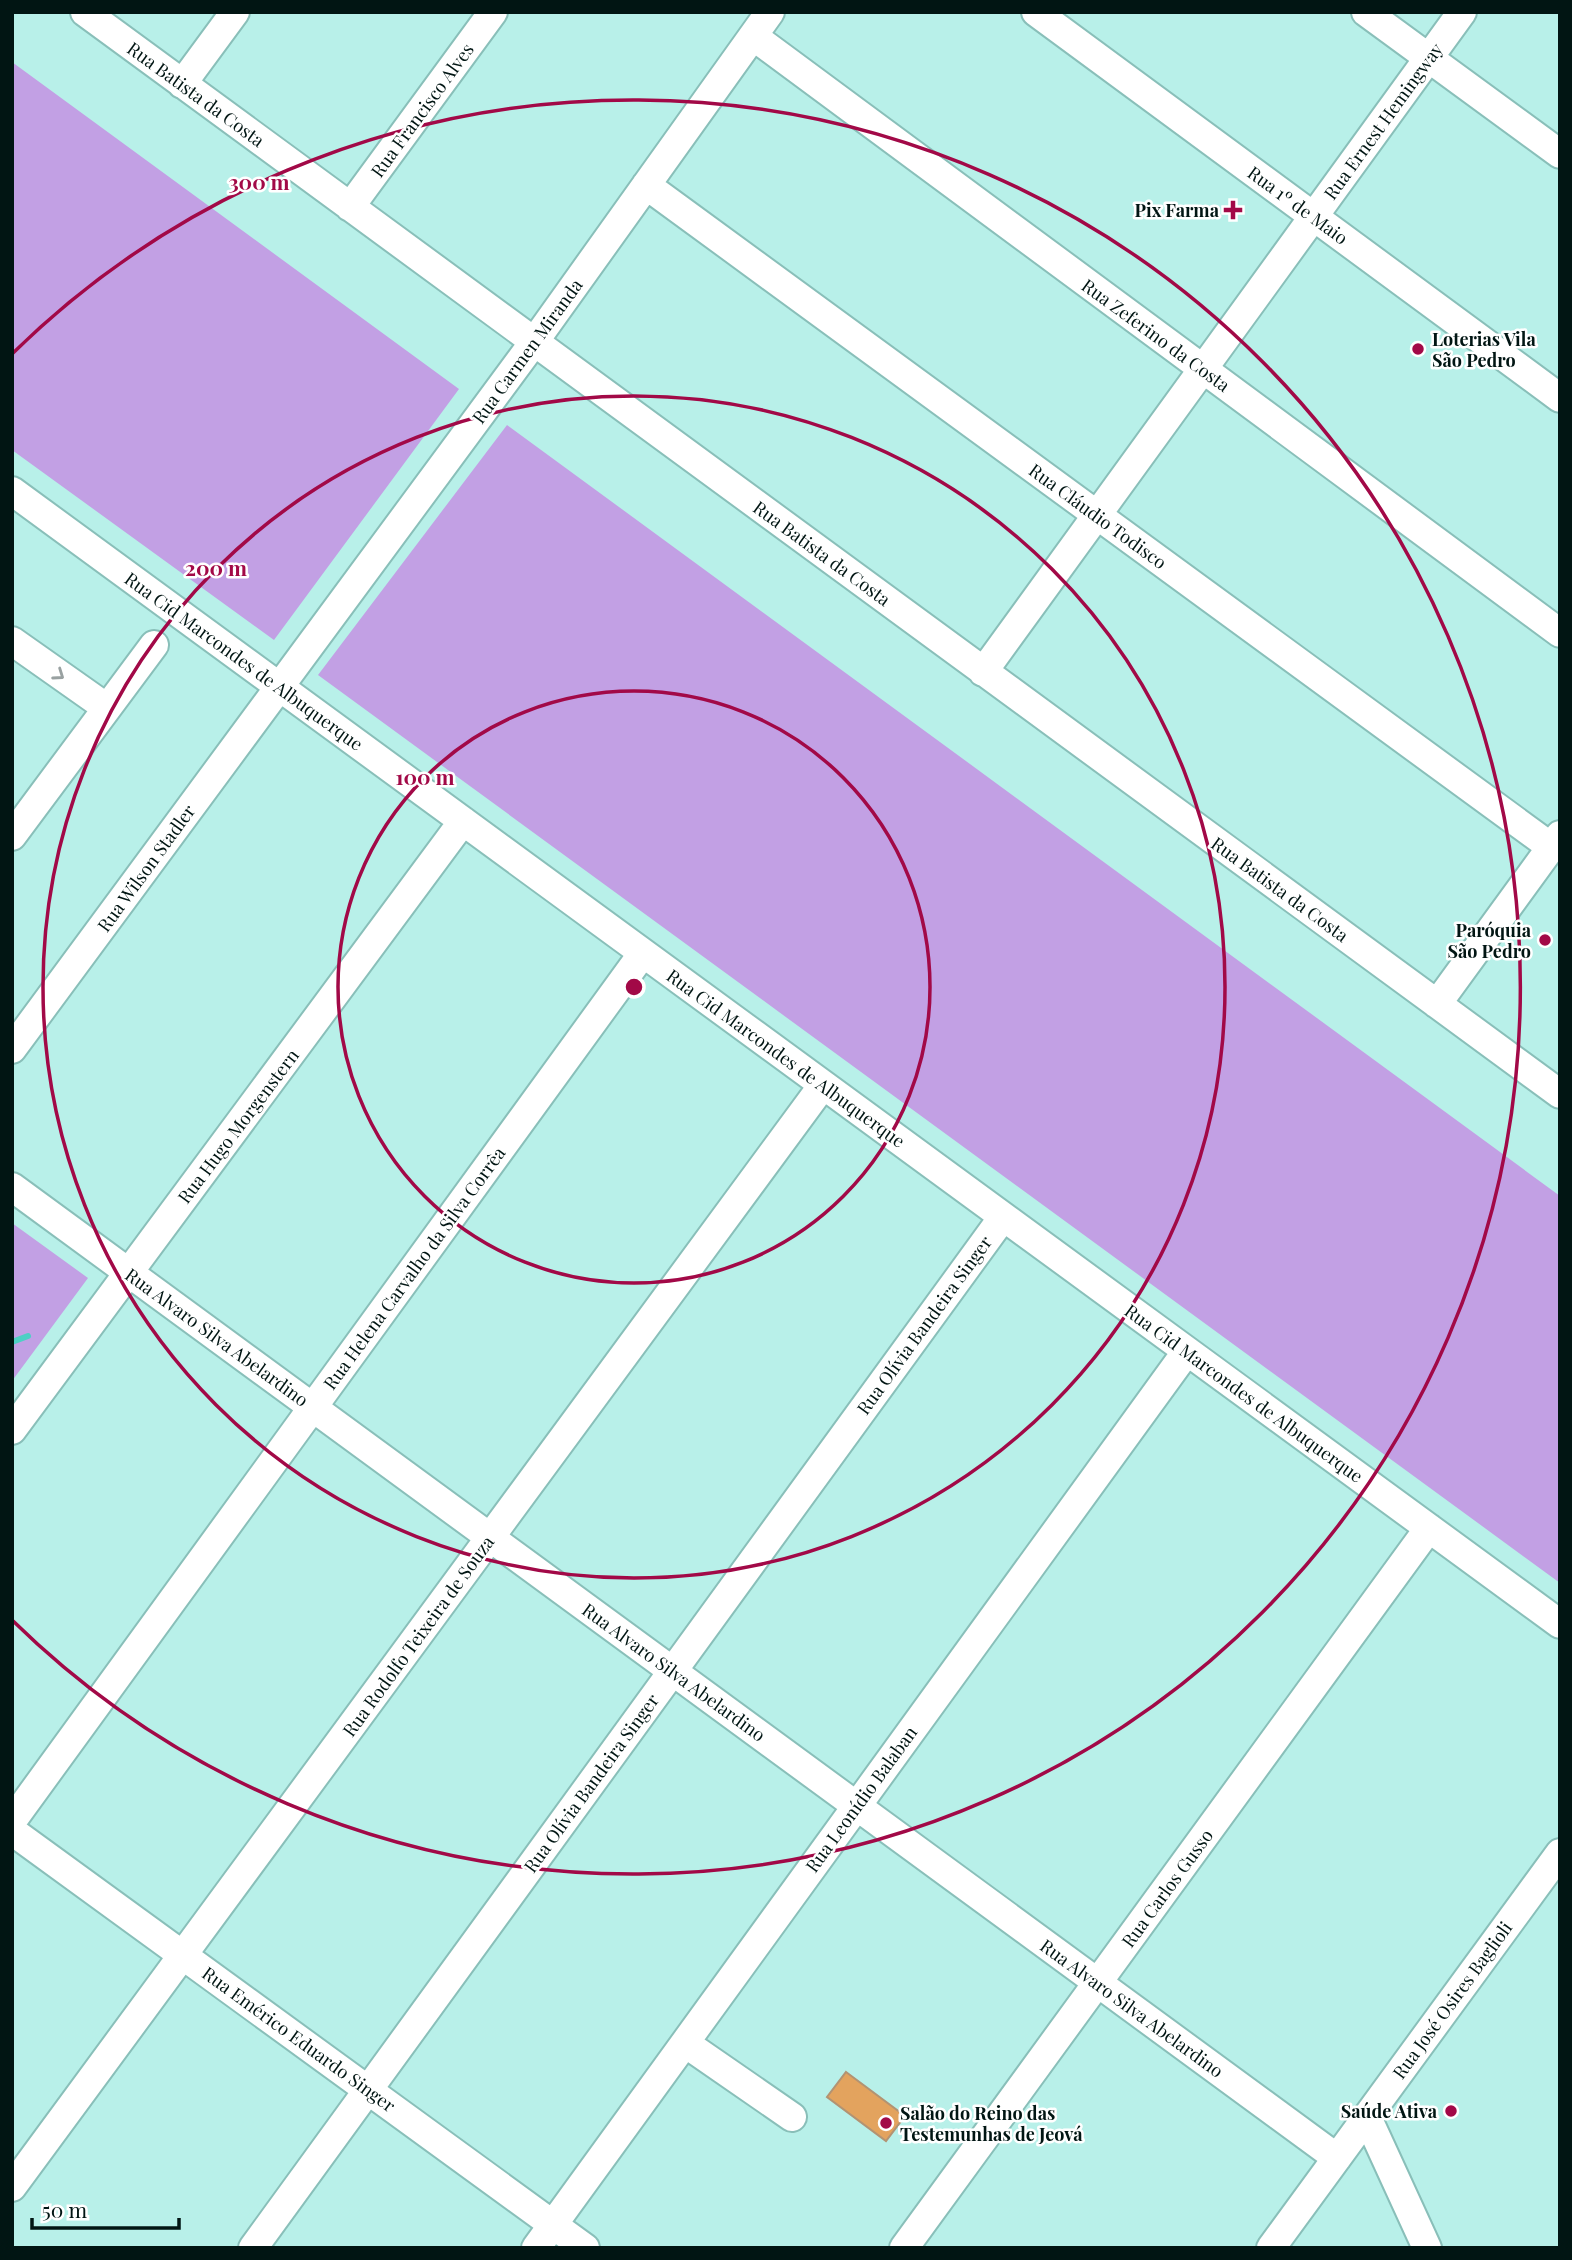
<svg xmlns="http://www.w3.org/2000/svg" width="1572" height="2260" font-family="'Playfair Display',serif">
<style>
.green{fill:#c2a0e4}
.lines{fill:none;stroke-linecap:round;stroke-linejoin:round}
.stream{stroke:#4dd0c4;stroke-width:6}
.building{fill:#e3a35e;stroke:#b29373;stroke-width:2}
.minor-casing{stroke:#89bfb9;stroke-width:32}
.minor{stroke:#fff;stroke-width:28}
.oneway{stroke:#99a1a1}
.ring{fill:none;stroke:#a20947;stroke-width:3.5}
.poi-dot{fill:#a20947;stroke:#fff;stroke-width:2.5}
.labels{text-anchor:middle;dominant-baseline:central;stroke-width:5;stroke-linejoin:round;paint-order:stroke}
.street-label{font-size:18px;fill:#011513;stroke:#fff}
.poi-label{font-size:18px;font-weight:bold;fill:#011513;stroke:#fff;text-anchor:end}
.centre{fill:#a20947;stroke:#fff;stroke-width:3.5}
.ring-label{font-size:21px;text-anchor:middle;font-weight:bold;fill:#a20947;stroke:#fff;stroke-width:5;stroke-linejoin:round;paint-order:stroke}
</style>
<rect width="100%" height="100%" fill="#b8f0e9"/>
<path class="green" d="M12 62 459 389 274 640 12 450Z
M507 425 1560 1196V1583L318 675Z
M12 1223 88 1278 12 1381Z"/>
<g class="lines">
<path class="stream" d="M12 1342 28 1336"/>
</g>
<path class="building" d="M846 2072 905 2116 886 2141 827 2097Z"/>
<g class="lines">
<g class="minor-casing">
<path id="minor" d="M85 12 1560 1094
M1036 12 1560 398
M1366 12 1560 154
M753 36 1560 633
M182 84 235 12
M646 185 1551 847
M350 207 493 12
M12 491 1560 1624
M12 641 107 708
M983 672 1462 12
M12 836 154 645
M1437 1004 1560 835
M12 1049 534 342 770 12
M12 1187 1337 2158
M12 1430 463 821
M12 1821 643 953
M12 1831 585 2248
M685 2043 792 2117
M1367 2117 1427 2248
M12 2187 823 1085
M253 2248 1003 1217
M536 2248 1187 1351
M904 2248 1429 1528
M1271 2248 1560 1853"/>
</g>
<use href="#minor" class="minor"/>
</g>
<defs><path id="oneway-chevron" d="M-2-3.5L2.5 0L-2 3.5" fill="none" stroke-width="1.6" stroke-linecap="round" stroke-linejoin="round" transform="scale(1.75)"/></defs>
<use class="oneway" href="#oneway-chevron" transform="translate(59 675) rotate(35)"/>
<g class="ring">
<circle cx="634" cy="987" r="296"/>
<circle cx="634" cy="987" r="591"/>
<path d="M12 354A887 887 0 1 1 12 1620"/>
</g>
<g class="poi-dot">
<path d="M1229.5 199.5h7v7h7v7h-7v7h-7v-7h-7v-7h7z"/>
<circle cx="1418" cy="349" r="7"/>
<circle cx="1545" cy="940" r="7"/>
<circle cx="1451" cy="2111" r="7"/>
<circle cx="886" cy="2123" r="7"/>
</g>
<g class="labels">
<g class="street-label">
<text transform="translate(196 94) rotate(36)">Rua Batista da Costa</text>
<text transform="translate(422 110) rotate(-54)">Rua Francisco Alves</text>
<text transform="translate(1383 121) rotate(-54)">Rua Ernest Hemingway</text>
<text transform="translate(1298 205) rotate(36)">Rua 1º de Maio</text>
<text transform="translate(1156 335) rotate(36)">Rua Zeferino da Costa</text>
<text transform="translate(527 351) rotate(-54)">Rua Carmen Miranda</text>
<text transform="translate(1098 516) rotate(36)">Rua Cláudio Todisco</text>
<text transform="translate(822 553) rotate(36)">Rua Batista da Costa</text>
<text transform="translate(244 661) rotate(36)">Rua Cid Marcondes de Albuquerque</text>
<text transform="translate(146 868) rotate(-54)">Rua Wilson Stadler</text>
<text transform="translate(1280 889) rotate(36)">Rua Batista da Costa</text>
<text transform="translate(786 1058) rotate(36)">Rua Cid Marcondes de Albuquerque</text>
<text transform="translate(238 1126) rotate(-53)">Rua Hugo Morgenstern</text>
<text transform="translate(414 1268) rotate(-54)">Rua Helena Carvalho da Silva Corrêa</text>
<text transform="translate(924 1325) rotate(-54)">Rua Olívia Bandeira Singer</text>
<text transform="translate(217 1337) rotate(36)">Rua Alvaro Silva Abelardino</text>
<text transform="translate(1244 1393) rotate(36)">Rua Cid Marcondes de Albuquerque</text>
<text transform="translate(418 1636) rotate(-54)">Rua Rodolfo Teixeira de Souza</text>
<text transform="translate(674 1672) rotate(36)">Rua Alvaro Silva Abelardino</text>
<text transform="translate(591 1783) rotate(-54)">Rua Olívia Bandeira Singer</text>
<text transform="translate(861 1799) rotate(-54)">Rua Leonídio Balaban</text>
<text transform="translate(1167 1888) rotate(-54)">Rua Carlos Gusso</text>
<text transform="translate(1452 2000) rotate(-54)">Rua José Osires Baglioli</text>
<text transform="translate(1132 2008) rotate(36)">Rua Alvaro Silva Abelardino</text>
<text transform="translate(299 2039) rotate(36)">Rua Emérico Eduardo Singer</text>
</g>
<g class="poi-label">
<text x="1219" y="210">Pix Farma</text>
<text x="1432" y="339" text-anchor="start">Loterias Vila<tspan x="1432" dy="21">São Pedro</tspan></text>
<text x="1531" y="930">Paróquia<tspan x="1531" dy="21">São Pedro</tspan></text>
<text x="1437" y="2111">Saúde Ativa</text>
<text x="900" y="2113" text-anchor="start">Salão do Reino das<tspan x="900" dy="21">Testemunhas de Jeová</tspan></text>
</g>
</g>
<circle cx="634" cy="987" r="10" class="centre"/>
<g class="ring-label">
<text x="259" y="190">300 m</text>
<text x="216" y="576">200 m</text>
<text x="425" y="785">100 m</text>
</g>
<rect width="1572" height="2260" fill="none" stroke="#011513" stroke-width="28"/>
<path d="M32 2218v10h147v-10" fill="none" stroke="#011513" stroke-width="3.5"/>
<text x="42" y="2218" font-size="21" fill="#011513" stroke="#ffffff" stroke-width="5" paint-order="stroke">50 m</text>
</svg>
